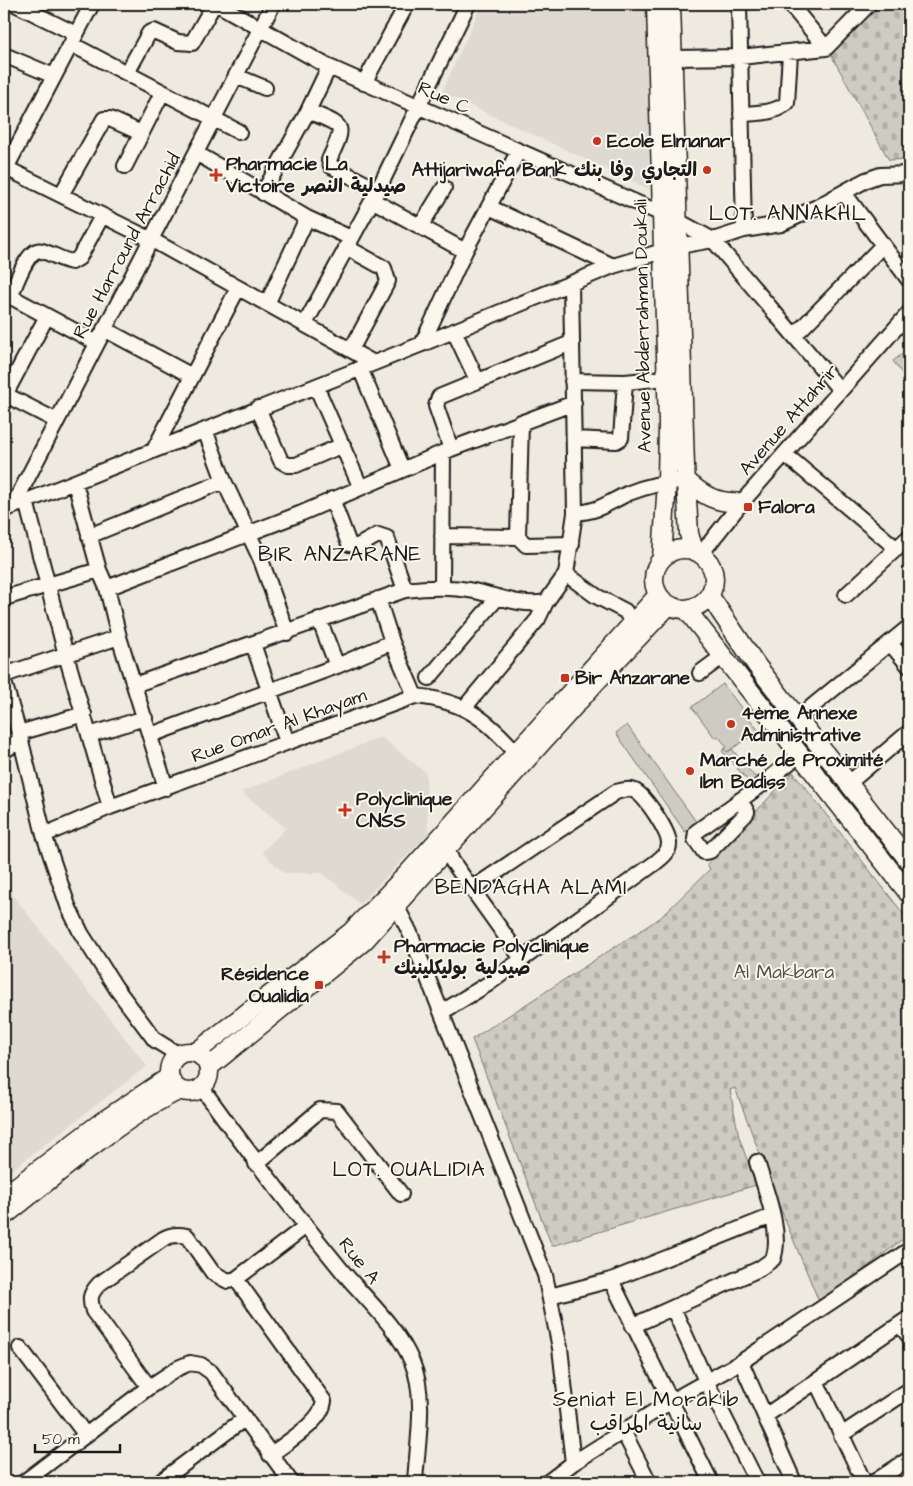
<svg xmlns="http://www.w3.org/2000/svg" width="913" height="1486" font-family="'Architects Daughter','Playpen Sans Arabic',sans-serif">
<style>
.built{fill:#dedad1}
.forest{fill:url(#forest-crowns);stroke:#75746f}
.cemetery{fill:url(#cemetery-stones);stroke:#75746f}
.garden{fill:#ceccc2;stroke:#75746f}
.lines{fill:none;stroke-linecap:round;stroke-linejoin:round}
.minor-casing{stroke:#1c1c1c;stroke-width:18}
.major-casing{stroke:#1c1c1c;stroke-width:21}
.minor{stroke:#fbf7ec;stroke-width:14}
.major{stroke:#fbf7ec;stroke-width:18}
.poi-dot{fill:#c8321e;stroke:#fbf7ec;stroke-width:2}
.labels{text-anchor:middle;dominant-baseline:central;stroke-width:4;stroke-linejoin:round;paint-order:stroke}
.street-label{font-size:19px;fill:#1c1c1c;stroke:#fbf7ec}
.poi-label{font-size:19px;font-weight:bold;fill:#1c1c1c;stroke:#fbf7ec;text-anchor:start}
.park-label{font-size:19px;fill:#51514e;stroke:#fbf7ec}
.quarter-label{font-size:21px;letter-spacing:1px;fill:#1c1c1c;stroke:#fbf7ec}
</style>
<defs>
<pattern id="forest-crowns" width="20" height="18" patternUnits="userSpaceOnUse" patternTransform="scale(1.25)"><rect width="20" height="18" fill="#ceccc2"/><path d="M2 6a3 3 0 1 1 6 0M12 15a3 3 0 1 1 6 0" fill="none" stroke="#b0afa6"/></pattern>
<pattern id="cemetery-stones" width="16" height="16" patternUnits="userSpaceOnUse" patternTransform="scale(1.25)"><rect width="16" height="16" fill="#ceccc2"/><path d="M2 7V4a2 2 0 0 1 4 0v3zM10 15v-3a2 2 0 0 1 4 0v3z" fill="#b0afa6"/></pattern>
</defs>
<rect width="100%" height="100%" fill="#eeeadf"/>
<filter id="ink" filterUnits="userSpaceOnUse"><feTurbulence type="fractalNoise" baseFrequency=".02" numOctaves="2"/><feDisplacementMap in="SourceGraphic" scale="10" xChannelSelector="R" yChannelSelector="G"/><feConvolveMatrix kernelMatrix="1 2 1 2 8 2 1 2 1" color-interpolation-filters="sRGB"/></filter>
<g filter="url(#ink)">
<path class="built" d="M482 4H650L649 189 442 92Z
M381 737 426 773 428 834 360 904 322 873H284L262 852 286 828 241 792Z
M4 884 147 1066 4 1176Z"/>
<path class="forest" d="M724 749 728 752 732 749 754 776 759 778 750 783 722 751Z"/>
<path class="cemetery" d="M877 4H909V159L889 160 829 51Z
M793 772 909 921V1234L820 1304 779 1205 735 1088 730 1090 739 1137 756 1185 552 1246 472 1039 660 918 710 869 707 864Z"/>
<path class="garden" d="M909 349V383L893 361Z
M723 684 759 731 727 752 724 749 727 747 718 736 715 738 692 707Z
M627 725 697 823 685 832 616 733Z"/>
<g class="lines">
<g class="minor-casing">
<path id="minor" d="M15 4 76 34
M217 4 329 67 678 221 713 240 840 390
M739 4 744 230
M790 4 826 48
M71 44 239 132
M4 55 54 76
M673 58 740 57 826 48 869 4
M127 73 149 33 154 31 178 42 192 43 214 4
M236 76 265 88
M364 83 407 4
M308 111C345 127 346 123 329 160L331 166 378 190
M741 114C757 113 773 114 787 103L790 53
M196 153 307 218 351 238
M125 166 162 93
M6 168 152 240 374 363
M4 172 92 4
M263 193 308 111 329 67
M844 193 909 280
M61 195 104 119H110L141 133
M372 200 465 251
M489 207 613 266
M420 227 444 188
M346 247 384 268 388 281 351 350
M4 293 97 343
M10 297C15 286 28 246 42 251 53 254 61 260 72 262L79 258 102 216
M267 304 307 218
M305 324 378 190 468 4
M104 329 192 376
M454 331 477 380
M795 335 883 245
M422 344 465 251 518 152
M360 368 402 469
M572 381 625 382 666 378
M316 386 360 486
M4 394 57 421
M5 395 47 316
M258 408 281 461 288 465H296L343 445
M521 422 518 537 526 545 572 544
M205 430 224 481 261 560 287 633
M574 439 616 441 621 438 625 382
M155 448 238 288
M451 449 436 406 439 397 571 343
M786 455 897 549
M75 483 99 570 107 588 119 637 166 788
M332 499 349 544 358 546 378 535 387 538 405 590
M26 501 66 655 110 807
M13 506 273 4
M4 510 422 344 613 266 679 246 713 240 744 230 781 224 817 207 866 180 880 175 909 174
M575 513C601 511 607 503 629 493 646 486 667 482 686 480
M89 536 224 481
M442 536 518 537
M701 554 742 502 909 313
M566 574 596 596 625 611 633 623
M442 586 443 453
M107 588 302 513 451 449 574 403
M846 595 909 537
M4 598 99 570
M378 599 392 642 415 696
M319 619 337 666
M890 643 909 666
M253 644 287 742
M700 673 723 656
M4 675 119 637
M429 678 498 597
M4 682 19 733 44 835 68 906 81 933 116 988 155 1040 179 1055
M134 685 405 590C429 587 450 586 474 591 499 596 520 607 546 602L566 574 575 513 571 284
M465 707 538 619 546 602
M798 718 909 627
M19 733 84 714
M89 735 145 718
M151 735 337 666 392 642
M4 751 20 740
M849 783 909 732
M740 800 747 812 745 815 710 851 704 852 695 839 696 832 764 783 800 754
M44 835 110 807 415 696C468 701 488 721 523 760
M444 841 452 861 522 959
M390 899 396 905 410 933 545 1275 560 1348 573 1463
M442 1012 488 984 655 863C661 858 669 853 669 844 670 833 645 796 635 791 629 788 622 790 616 792L473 888
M202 1088C247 1151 294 1212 343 1272 366 1299 398 1328 412 1362 427 1397 417 1445 415 1482
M256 1164 320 1110 337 1111 401 1194
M236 1279 324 1401C322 1422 287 1442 270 1455
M611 1280 711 1482
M550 1296 611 1280 772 1216
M673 1308 706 1381 757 1482
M900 1325 909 1336
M632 1326 759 1269 773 1259C783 1233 765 1189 757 1162
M20 1348 85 1434
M741 1362 794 1482
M816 1381 864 1482
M149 1387 93 1311C89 1298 90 1294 99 1284L163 1239C171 1234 178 1234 187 1236L213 1273 228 1281 236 1279 306 1226
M765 1416 909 1318
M623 1431 649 1482
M841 1435 909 1390
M24 1482 149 1387 178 1368 190 1363 201 1365 211 1372 291 1482
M160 1482 244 1419
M548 1482 573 1463 671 1401 741 1362 909 1250
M874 1482 909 1459"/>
</g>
<g class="major-casing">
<path id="major" d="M656 4 668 424 667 482 662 558
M671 4 685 466 689 534 694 550
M686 480C703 496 718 504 742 502
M654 579a30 30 0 1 1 60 0a30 30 0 1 1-60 0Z
M709 595 757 666 909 861
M686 609 909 894
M169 1072a20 20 0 1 1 40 0a20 20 0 1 1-40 0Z
M195 1053 351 932 408 873 658 595
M209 1067 364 941 596 682 669 605
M4 1196 100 1123 169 1077
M4 1216C57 1175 120 1118 180 1090"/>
</g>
<use href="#minor" class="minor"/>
<use href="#major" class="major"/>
</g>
</g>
<g class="poi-dot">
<circle cx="597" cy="141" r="5"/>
<circle cx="707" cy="170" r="5"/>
<path d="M213.5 167.5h5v5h5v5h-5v5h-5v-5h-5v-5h5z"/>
<rect x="743" y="502" width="10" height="10" rx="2.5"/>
<rect x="560" y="673" width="10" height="10" rx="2.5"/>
<circle cx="731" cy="724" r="5"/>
<circle cx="690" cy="771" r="5"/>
<path d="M342.5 802.5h5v5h5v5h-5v5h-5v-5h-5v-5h5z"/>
<path d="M381.5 949.5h5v5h5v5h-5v5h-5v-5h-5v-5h5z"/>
<rect x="314" y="980" width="10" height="10" rx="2.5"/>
</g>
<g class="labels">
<g class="street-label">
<text transform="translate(444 98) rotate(24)">Rue C</text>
<text transform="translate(127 246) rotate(-62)">Rue Harround Arrachid</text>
<text transform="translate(643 326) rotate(-91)">Avenue Abderrahman Doukali</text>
<text transform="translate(789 420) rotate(-49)">Avenue Attahrir</text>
<text transform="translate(279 726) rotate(-20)">Rue Omar Al Khayam</text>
<text transform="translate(359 1261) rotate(51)">Rue A</text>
</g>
<g class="poi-label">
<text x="607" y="141">Ecole Elmanar</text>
<text x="226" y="164">Pharmacie La<tspan x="226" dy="22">Victoire صيدلية النصر</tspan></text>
<text x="697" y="170" text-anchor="end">Attijariwafa Bank التجاري وفا بنك</text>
<text x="758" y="507">Falora</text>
<text x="575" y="678">Bir Anzarane</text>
<text x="741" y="713">4ème Annexe<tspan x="741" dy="22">Administrative</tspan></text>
<text x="700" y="760">Marché de Proximité<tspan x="700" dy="22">Ibn Badiss</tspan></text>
<text x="356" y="799">Polyclinique<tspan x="356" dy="22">CNSS</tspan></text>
<text x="394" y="946">Pharmacie Polyclinique<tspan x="394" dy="22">صيدلية بوليكلينيك</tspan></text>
<text x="309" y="974" text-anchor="end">Résidence<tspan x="309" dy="22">Oualidia</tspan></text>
</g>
<g class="park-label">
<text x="784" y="972">Al Makbara</text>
</g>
<g class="quarter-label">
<text x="788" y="213">LOT. ANNAKHL</text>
<text x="340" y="554">BIR ANZARANE</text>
<text x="531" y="887">BENDAGHA ALAMI</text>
<text x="409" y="1169">LOT. OUALIDIA</text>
<text x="646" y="1399">Seniat El Morakib<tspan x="646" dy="24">سانية المراقب</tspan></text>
</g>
</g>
<rect width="913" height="1486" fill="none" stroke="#fbf7ec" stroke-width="20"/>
<rect x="10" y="10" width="893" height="1466" fill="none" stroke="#1c1c1c" stroke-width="2" filter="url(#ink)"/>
<path d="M35 1444v8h85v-8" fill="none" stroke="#1c1c1c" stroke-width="2.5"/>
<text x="42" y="1444" font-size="15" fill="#1c1c1c" stroke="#fbf7ec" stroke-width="4" paint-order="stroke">50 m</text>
</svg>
